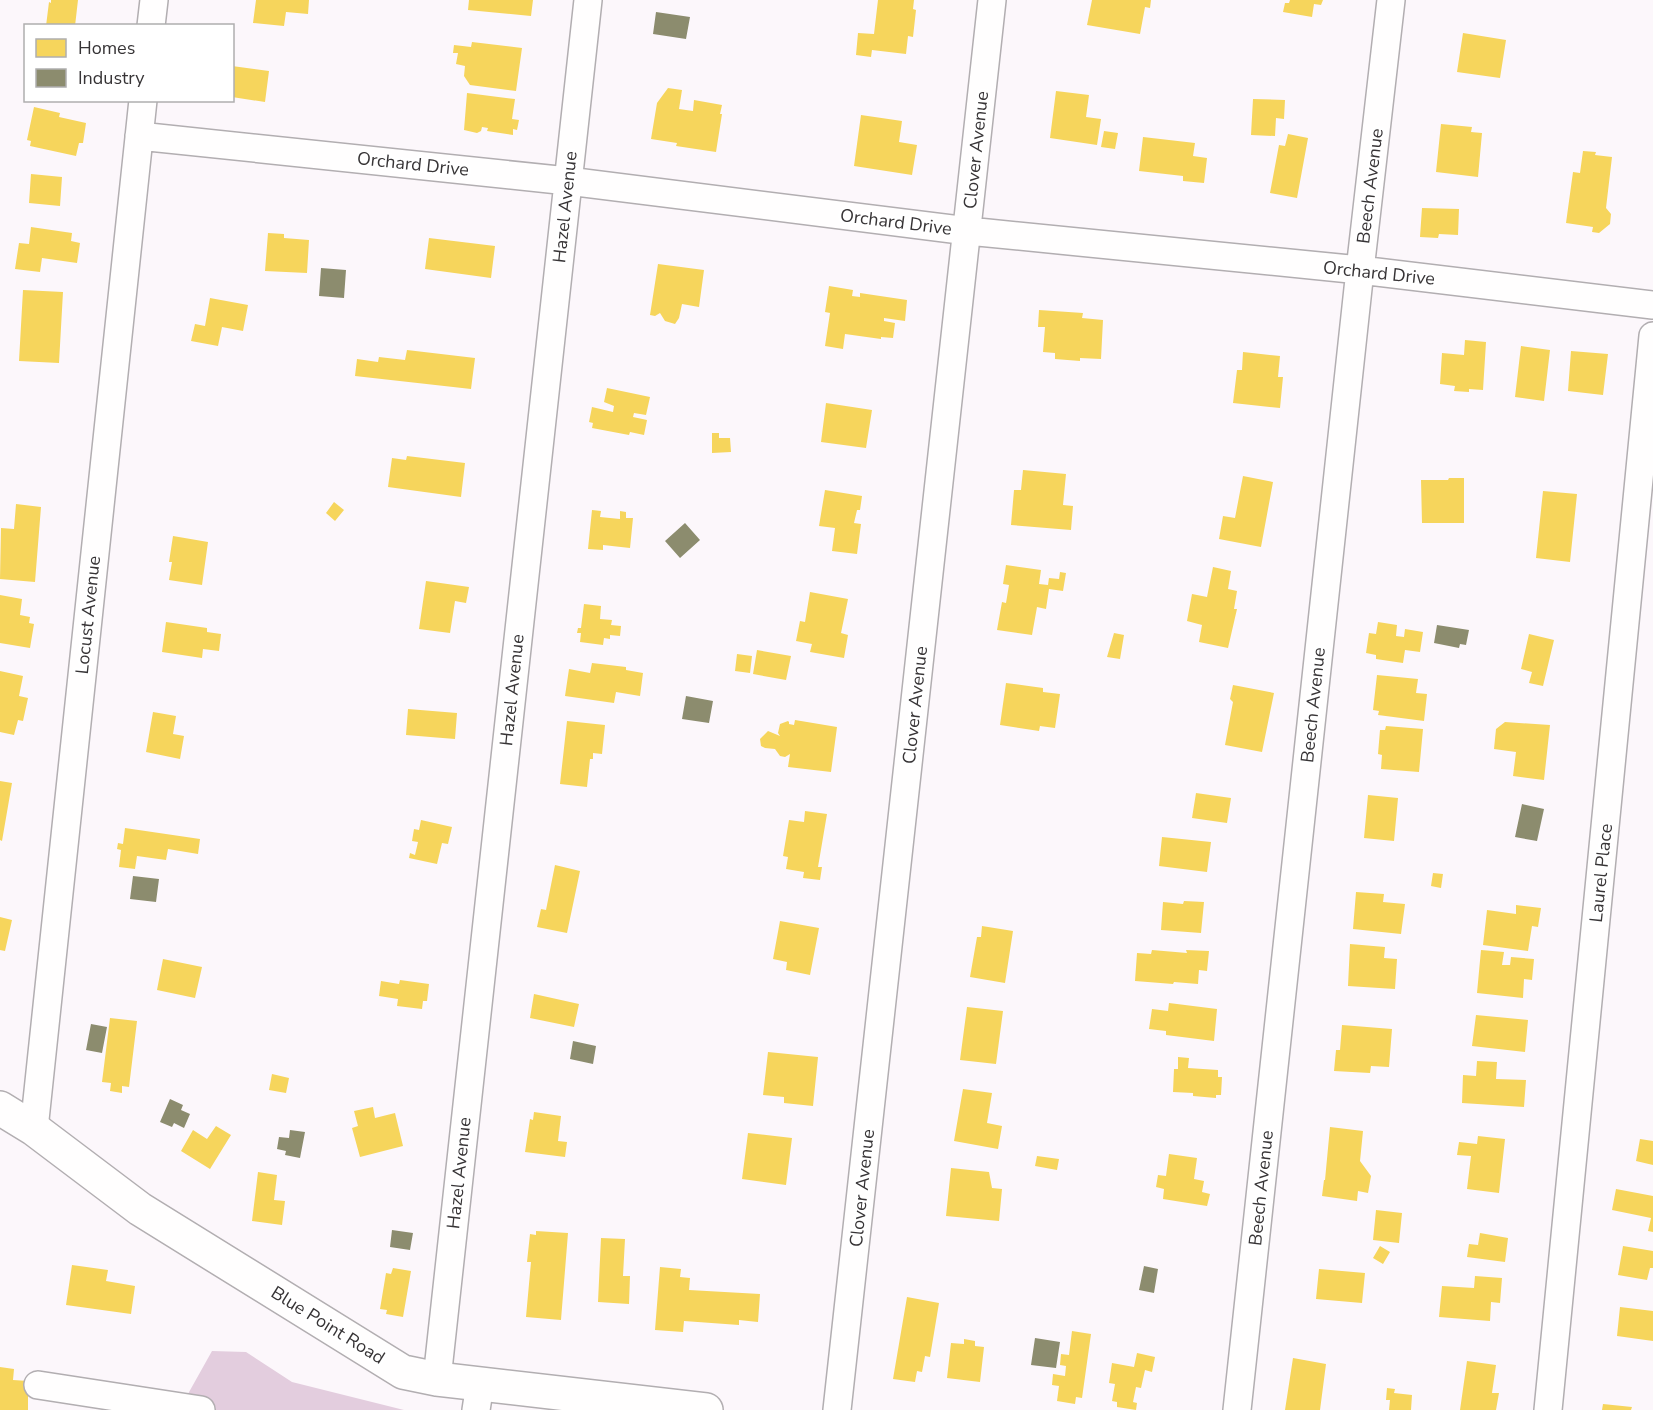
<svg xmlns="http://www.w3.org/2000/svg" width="1653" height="1410" font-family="'Nunito Sans',sans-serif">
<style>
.forest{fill:#e3cdde}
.homes{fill:#f6d55c}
.industry{fill:#8c8c6e}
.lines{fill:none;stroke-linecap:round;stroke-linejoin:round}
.street-casing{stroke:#b2aeb1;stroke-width:30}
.secondary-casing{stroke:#b2aeb1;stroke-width:36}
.street{stroke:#fffefe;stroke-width:27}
.secondary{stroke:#fffefe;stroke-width:33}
.labels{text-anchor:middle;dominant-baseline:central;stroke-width:6;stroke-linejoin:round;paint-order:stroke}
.street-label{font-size:18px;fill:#373436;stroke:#fff}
</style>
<rect width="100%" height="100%" fill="#fcf7fb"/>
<path class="forest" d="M212 1351 246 1352 292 1382 404 1410H179Z"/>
<path class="homes" d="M51 0H78L75 26H46L49 2 51 3Z
M256 0H309L308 14 286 12 284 26 253 23Z
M469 0H533L531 16 468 10Z
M878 0H914L913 9 916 10 913 37 908 36 906 54 872 50 871 57 856 55 858 33 874 34Z
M1092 0H1151L1150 8 1145 7 1140 34 1087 25Z
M1290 0H1323L1321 5 1314 4 1312 17 1283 12 1285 3H1289Z
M1463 33 1506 40 1500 78 1457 72Z
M472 42 522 48 516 91 470 85 464 76 465 66 456 64 458 53H453L454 45 471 47Z
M232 66 269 71 265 102 232 97Z
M668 88 682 90 679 109 693 111 694 100 722 105 720 114H722L716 152 676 146 677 143 651 139 657 103Z
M1056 91 1089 95 1086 117 1101 119 1097 145 1050 138Z
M467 93 515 99 512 119 519 120 517 130 513 129V135L487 131 488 128 482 127 481 131 477 133 464 130Z
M1253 99 1285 100 1284 119 1276 118 1275 136 1251 135Z
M34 107 60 113 59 117 86 123 83 143H79L76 156 30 146 31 141 27 140Z
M861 115 902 121 899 142 917 145 912 175 854 166Z
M1441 124 1472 127 1471 132 1482 133 1478 177 1436 172Z
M1104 131 1118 133 1115 149 1101 147Z
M1288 134 1308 138 1297 198 1270 193 1279 145 1285 146Z
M1143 137 1195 143 1193 156 1207 158 1204 183 1183 181V176L1139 171Z
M1583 151 1596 152 1595 155 1612 157 1606 208 1611 214 1610 224 1599 233 1592 232 1593 227 1566 223 1573 172 1580 173Z
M31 174 62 177 60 206 29 203Z
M1422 208 1459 209 1458 235 1439 234 1438 238 1420 237Z
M31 227 72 233 71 241 80 243 77 263 42 258 40 272 15 269 19 243 29 244Z
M268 233 284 234V238L309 240 307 273 265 271Z
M429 238 495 246 491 278 425 269Z
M658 264 704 270 699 307 682 304 679 318 675 324 665 321 660 313 655 316 650 315Z
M829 286 853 290 852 296 860 297V293L907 300 905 321 884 318V321L895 323 893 338 881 337V339L845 334 843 349 825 346 830 313 825 312Z
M23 290 63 292 59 363 19 361Z
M210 298 248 305 243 331 222 327 218 346 191 341 195 324 205 326Z
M1039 310 1083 313 1082 318 1103 320 1101 359 1080 358V361L1055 359V353L1043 352 1045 327H1038Z
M1465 340 1486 342 1483 390 1469 389V392L1454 391 1455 386 1440 384 1442 353 1464 355Z
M1521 346 1550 350 1544 401 1515 397Z
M407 350 475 358 471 389 355 376 357 359 378 362 379 357 405 360Z
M1571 351 1608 354 1603 395 1568 391Z
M1243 352 1280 356 1278 377H1283L1280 408 1233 403 1237 370H1242Z
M607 388 650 397 646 415 634 413 633 417 647 420 644 435 630 432 629 435 592 428 593 423 589 422 592 407 613 412 614 406 604 402Z
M826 403 872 410 866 448 821 442Z
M712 433H719V438H730L731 452 712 453Z
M407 456 465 463 461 497 388 487 392 458 406 460Z
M1023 470 1066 474 1063 505 1073 506 1071 530 1011 525 1014 490H1021Z
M1243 476 1273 482 1261 547 1219 539 1223 516 1235 518Z
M1449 478H1464V523H1422L1421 480H1448Z
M825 490 862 496 860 510H857L854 523 861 524 857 554 832 551 835 528 819 526Z
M1543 491 1577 494 1570 562 1536 558Z
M334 502 344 510 335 521 326 513Z
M16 504 41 507 35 582 0 579 1 528 14 529Z
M592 510 601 511 600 517 620 519V511L626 512V518H633L630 548 603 545V550L588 549Z
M173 536 208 542 202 585 169 580 172 562H169Z
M1006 565 1041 570 1039 584 1048 585 1049 578 1059 579 1060 572 1066 573 1063 591 1049 589 1046 609 1037 607 1032 635 997 630 1002 602 1006 603 1009 585 1003 584Z
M1213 567 1231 571 1228 589 1237 591 1234 609H1237L1228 648 1199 642 1202 625 1187 621 1192 594 1207 597Z
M426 581 469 587 466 603 455 601 450 633 419 629Z
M810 592 848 599 841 633 848 635 844 658 810 652 812 644 796 641 800 621 805 622Z
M0 595 22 599 20 615 30 617 29 623 34 624 30 648 0 643Z
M584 604 601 606 600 619 612 620 611 625 621 626 620 636 610 635V639L604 638 603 645 580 642 581 633H577L578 628H581Z
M166 622 207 628V632L221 634 219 651 203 649 202 658 162 652Z
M1378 622 1397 625 1396 636 1404 637 1405 629 1423 632 1420 652 1405 650 1403 663 1376 659V655L1366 653 1369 633 1376 634Z
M1114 633 1124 635 1120 659 1107 657Z
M1529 634 1554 640 1543 686 1529 683 1532 672 1521 669Z
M757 650 791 656 786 680 753 674Z
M737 654 752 656 750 673 735 671Z
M592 663 626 667V670L643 673 640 696 616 692 614 703 565 696 569 669 590 673Z
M0 671 23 676 19 696 28 698 23 721 18 720 14 735 0 732Z
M1377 675 1418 679 1416 693 1427 694 1424 721 1378 715 1379 711 1373 710Z
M1006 683 1043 688V692L1060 694 1055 728 1040 726 1039 731 1000 725Z
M1233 685 1274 693 1262 752 1225 745 1233 702 1230 699Z
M408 709 457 713 455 739 406 735Z
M153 712 176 716 173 734 184 736 180 759 146 752Z
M795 720 837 727 831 772 788 767 790 754 785 757 780 756 775 749 765 748 761 746 760 739 768 731 780 736 778 733 780 724 788 721 789 722V724L794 725Z
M567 721 605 725 602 754 593 753V759H590L587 787 560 784Z
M1505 722 1550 725 1544 780 1513 776 1516 752 1494 749 1496 729Z
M1386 726 1423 729 1419 772 1381 769 1382 755 1378 754 1380 730H1385Z
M0 781 12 783 2 841 0 840Z
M1196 793 1231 798 1227 823 1192 818Z
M1368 795 1398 798 1394 841 1364 838Z
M805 811 827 814 818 867H822L820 880 803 878 804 872 786 869 788 857 783 856 789 820 804 822Z
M421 820 452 827 448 844 442 843 437 864 409 858 410 853 415 855 418 842 412 841 414 829 419 830Z
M125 828 200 839 198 854 168 849 166 860 137 856 135 869 119 867 121 850 117 849 118 843 123 844Z
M1162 837 1211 842 1207 872 1159 866Z
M555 865 580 871 567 933 537 927 541 909 546 910Z
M1433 873 1443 874 1441 888 1431 886Z
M1356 892 1384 894 1383 902 1405 904 1401 934 1353 929Z
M1184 901 1204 902 1201 933 1161 930 1163 902 1183 904Z
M1516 905 1541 908 1538 927 1532 926 1528 951 1483 945 1487 910 1516 914Z
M0 917 12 920 5 951 0 950Z
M780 921 819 928 810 975 786 970 787 962 773 959Z
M982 926 1013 931 1005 983 970 977 977 937H981Z
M1350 944 1385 947 1384 958 1397 959 1395 989 1348 986Z
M1152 950 1187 953 1186 950 1209 951 1207 971 1199 970 1198 984 1174 982 1173 984 1135 981 1137 953 1151 954Z
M1481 950 1504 952 1502 965H1510L1511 957 1534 959 1532 980 1524 979 1523 998 1477 993Z
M163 959 202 967 195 998 157 990Z
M400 980 429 984 427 1001H423L422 1009 397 1006 398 999 379 996 381 981 399 984Z
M534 994 579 1004 574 1027 530 1018Z
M1169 1003 1217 1009 1214 1041 1166 1035V1031L1149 1029 1152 1009 1168 1011Z
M967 1007 1003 1011 996 1064 960 1060Z
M1476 1015 1528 1020 1525 1052 1472 1046Z
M110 1018 137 1021 129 1087 122 1086V1093L110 1091 111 1083 102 1082Z
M1342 1025 1392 1029 1389 1067 1371 1066 1370 1073 1334 1071 1336 1050H1340Z
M768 1052 818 1057 813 1106 784 1103V1097L763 1095Z
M1178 1057 1189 1058 1188 1068 1218 1070V1077H1222L1221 1095H1216V1098L1193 1096V1093L1173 1092 1174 1069H1178Z
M1477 1061 1497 1062 1496 1079 1526 1080 1524 1107 1462 1103 1463 1075 1476 1076Z
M272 1074 289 1078 286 1093 269 1090Z
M963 1089 992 1093 987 1123 1002 1126 998 1149 954 1141Z
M373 1107 375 1118 395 1113 403 1146 360 1157 352 1128 358 1126 354 1111Z
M534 1112 561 1116 558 1141 567 1142 565 1157 525 1152 530 1119 533 1120Z
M216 1126 231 1135 210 1169 181 1151 193 1130 207 1139Z
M1330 1127 1363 1131 1360 1161 1371 1176 1368 1193 1358 1191 1357 1201 1322 1196 1324 1180H1325Z
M748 1133 792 1138 786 1185 742 1179Z
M1478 1136 1505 1139 1499 1193 1467 1189 1471 1156 1457 1155 1459 1142 1477 1144Z
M1640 1139 1653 1141V1165L1636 1161Z
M1169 1154 1197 1158 1194 1179 1204 1181 1202 1192 1210 1194 1207 1206 1163 1199 1164 1189 1156 1187 1158 1175 1166 1176Z
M1037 1156 1059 1159 1057 1170 1035 1166Z
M951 1168 989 1172 992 1188 1002 1189 999 1221 946 1216Z
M258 1172 277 1175 274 1200 285 1201 282 1225 252 1221Z
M1616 1189 1653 1196V1232L1648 1231 1651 1218 1612 1210Z
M1376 1210 1402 1213 1399 1243 1373 1240Z
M536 1231 568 1233 561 1320 526 1317 531 1262H527L530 1234 536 1235Z
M1480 1233 1508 1238 1505 1262 1467 1257 1469 1244 1478 1245Z
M601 1238 625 1239 623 1276H630L629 1304 598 1302Z
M1380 1246 1390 1252 1383 1264 1373 1258Z
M1623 1246 1653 1251V1268H1650L1647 1280 1618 1275Z
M72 1265 108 1270 106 1281 135 1286 131 1314 66 1305Z
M660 1267 681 1269 680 1277 690 1278 689 1290 760 1294 758 1322 739 1320V1325L684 1321 683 1332 655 1330Z
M393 1268 411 1271 403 1317 386 1314 387 1310 380 1309 386 1273 391 1274Z
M1319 1269 1365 1273 1362 1303 1316 1299Z
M1475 1276 1502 1278 1500 1303 1491 1302 1490 1321 1439 1317 1442 1286 1474 1288Z
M907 1297 939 1303 930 1357 925 1356 922 1372 917 1371 915 1382 893 1379Z
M1620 1307 1653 1311V1341L1617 1336Z
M1072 1331 1091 1334 1082 1398 1076 1397 1075 1404 1057 1401 1059 1386 1052 1385 1053 1374 1065 1376 1066 1366 1060 1365 1061 1354 1069 1355Z
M964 1339 975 1341V1346L984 1347 980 1382 947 1378 951 1343 964 1344Z
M1137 1353 1155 1357 1152 1372 1145 1370 1141 1388 1136 1387 1133 1402 1137 1403 1136 1410 1117 1407V1402L1112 1401 1115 1384 1109 1383 1112 1363 1134 1367Z
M1293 1358 1326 1364 1320 1410H1285Z
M1467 1361 1496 1365 1492 1393H1499L1496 1410H1460Z
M0 1367 14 1369 13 1380 28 1381V1410H0Z
M1387 1388 1395 1389 1394 1393 1412 1395 1411 1410H1389L1390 1400H1386Z
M1603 1404 1632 1407 1631 1410H1602Z"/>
<path class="industry" d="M656 12 690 17 686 39 653 34Z
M321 268 346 270 344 298 319 296Z
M685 523 700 540 680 558 665 541Z
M1437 625 1469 630 1466 645 1460 644 1459 648 1434 643Z
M686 696 713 701 709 723 682 719Z
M1522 804 1544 809 1537 841 1515 837Z
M133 876 159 879 156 902 130 899Z
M91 1024 107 1027 102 1053 86 1050Z
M573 1041 596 1046 593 1064 570 1059Z
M170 1099 183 1105 181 1110 190 1114 184 1128 174 1123 172 1127 160 1122Z
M290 1130 305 1132 300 1158 285 1155 286 1151 277 1149 279 1137 289 1138Z
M392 1230 413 1233 410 1250 390 1247Z
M1144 1266 1158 1269 1154 1293 1139 1290Z
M1035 1338 1060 1342 1056 1368 1031 1365Z"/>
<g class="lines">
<g class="street-casing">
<path id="street" d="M151 26 154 0
M139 136 568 181 968 231 1360 270 1653 305
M34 1129 143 100
M437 1379 588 0
M38 1385 201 1410
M476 1410 480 1384
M837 1410 992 0
M1237 1410 1360 270 1391 0
M1548 1410 1653 336"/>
</g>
<g class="secondary-casing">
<path id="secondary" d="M0 1108 34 1129 140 1209 403 1372 437 1379 706 1410"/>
</g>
<use href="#street" class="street"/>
<use href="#secondary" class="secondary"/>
</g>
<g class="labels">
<g class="street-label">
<text transform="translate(976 150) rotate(-84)">Clover Avenue</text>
<text transform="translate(413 164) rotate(6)">Orchard Drive</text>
<text transform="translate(1370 186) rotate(-83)">Beech Avenue</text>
<text transform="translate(565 207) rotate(-84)">Hazel Avenue</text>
<text transform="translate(896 222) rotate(7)">Orchard Drive</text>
<text transform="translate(1379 273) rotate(6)">Orchard Drive</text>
<text transform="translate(88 615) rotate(-84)">Locust Avenue</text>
<text transform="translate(512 690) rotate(-84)">Hazel Avenue</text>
<text transform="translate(915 705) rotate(-84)">Clover Avenue</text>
<text transform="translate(1313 705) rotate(-84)">Beech Avenue</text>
<text transform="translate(1601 873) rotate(-84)">Laurel Place</text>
<text transform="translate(459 1173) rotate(-84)">Hazel Avenue</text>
<text transform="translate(862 1188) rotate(-84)">Clover Avenue</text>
<text transform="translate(1261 1188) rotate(-84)">Beech Avenue</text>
<text transform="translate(328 1325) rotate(32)">Blue Point Road</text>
</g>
</g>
<rect x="24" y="24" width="210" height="78" fill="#ffffff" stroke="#afaeaf" stroke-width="1.5"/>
<rect x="36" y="39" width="30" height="18" fill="#f6d55c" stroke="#afaeaf" stroke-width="1.5"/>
<text x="78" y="54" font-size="18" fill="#373436">Homes</text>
<rect x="36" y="69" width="30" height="18" fill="#8c8c6e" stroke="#afaeaf" stroke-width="1.5"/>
<text x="78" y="84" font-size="18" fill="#373436">Industry</text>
</svg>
